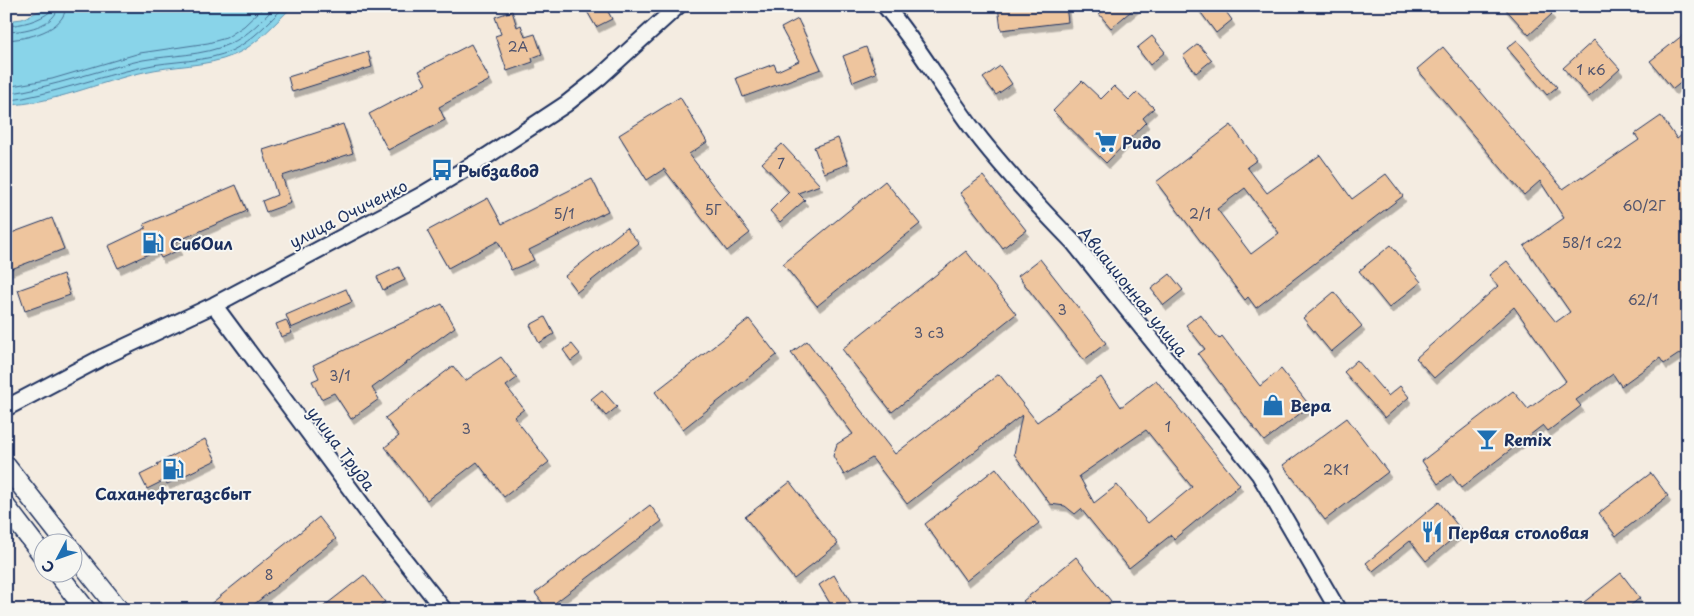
<svg xmlns="http://www.w3.org/2000/svg" width="1694" height="616" font-family="'Playpen Sans',sans-serif">
<style>
.water{fill:#89d4e9;stroke:#5d92b1}
.lines{fill:none;stroke-linecap:round;stroke-linejoin:round}
.shore{stroke:#477196;stroke-width:1}
.building{fill:#eec59e;stroke:#1b2f5e;fill-rule:evenodd;filter:url(#shadow)}
.minor-casing{stroke:#1b2f5e;stroke-width:19}
.tertiary-casing{stroke:#1b2f5e;stroke-width:22}
.minor{stroke:#f6f6f2;stroke-width:15}
.tertiary{stroke:#f6f6f2;stroke-width:19}
.labels{text-anchor:middle;dominant-baseline:central;stroke-width:4;stroke-linejoin:round;paint-order:stroke}
.number-label{font-size:14px;fill:#50546e}
.poi-label{font-size:16px;font-weight:bold;fill:#1b2f5e;stroke:#f6f6f2;text-anchor:start}
.street-label{font-size:16px;fill:#1b2f5e;stroke:#f6f6f2}
</style>
<defs>
<filter id="shadow"><feDropShadow dx="3" dy="5.5" stdDeviation="0" flood-color="#0004"/></filter>
</defs>
<rect width="100%" height="100%" fill="#f4ece1"/>
<filter id="ink" filterUnits="userSpaceOnUse"><feTurbulence type="fractalNoise" baseFrequency=".02" numOctaves="2"/><feDisplacementMap in="SourceGraphic" scale="10" xChannelSelector="R" yChannelSelector="G"/><feConvolveMatrix kernelMatrix="1 2 1 2 8 2 1 2 1" color-interpolation-filters="sRGB"/></filter>
<g filter="url(#ink)">
<path class="water" d="M50 6H293C275 23 257 45 234 55 206 67 173 65 144 72 98 82 53 104 6 105V21L22 19Z"/>
<g class="lines">
<path class="shore" d="M6 26C21 25 39 21 51 11L52 6
M6 32C22 32 57 26 58 6
M6 40C26 39 65 31 66 6
M6 87 52 79 140 53 208 43 226 38 244 26 265 6
M6 94C54 87 97 70 143 60 171 55 203 56 229 44 248 36 262 20 276 6
M6 101C53 94 97 77 143 67 172 60 206 63 233 50 253 40 269 22 285 6"/>
</g>
<path class="building" d="M584 6H605L612 19 596 27Z
M998 6H1066L1068 22 1001 30Z
M1109 6H1137L1111 28 1099 14Z
M1196 6H1222L1232 20 1216 33Z
M1503 6H1545L1552 14 1529 35Z
M512 11 517 27 521 25 525 37 535 34 542 54 532 58 533 62 507 71 495 36 501 34 495 17Z
M798 19 821 69 743 97 736 78 774 64 777 71 799 61 781 28Z
M1688 31V77L1673 89 1650 61Z
M1152 36 1165 52 1150 65 1137 48Z
M1517 40 1557 87 1547 95 1507 48Z
M1594 40 1620 69 1589 97 1563 68Z
M471 44 490 80 439 107 445 120 388 150 369 114 426 84 419 71Z
M1198 44 1212 60 1196 73 1183 56Z
M866 47 876 73 853 82 843 56Z
M1443 47 1563 189 1582 176 1583 178 1639 140 1635 134 1661 116 1677 139 1688 130V348L1664 364 1660 358 1621 386 1613 374 1576 400 1581 406 1548 431 1543 425 1461 488 1451 474 1438 484 1422 461 1513 391 1528 409 1566 381 1514 307 1434 378 1416 358 1498 286 1489 275 1507 261 1556 322 1570 312 1524 246 1564 218 1540 181 1524 195 1417 69Z
M368 52 372 67 292 92 288 77Z
M1000 66 1012 84 996 95 983 78Z
M1082 81 1101 99 1114 86 1129 100 1137 92 1154 108 1143 118 1146 122 1106 163 1053 111Z
M680 97 707 142 689 154 750 233 727 251 664 169 647 180 619 135Z
M343 124 353 153 282 176 291 203 266 212 262 201 277 195 263 150Z
M1231 125 1257 160 1247 167 1267 193 1320 155 1352 199 1386 174 1403 196 1256 308 1248 297 1245 300 1156 182ZM1245 188 1279 233 1251 254 1217 209Z
M838 138 848 164 824 173 814 147Z
M782 144 820 185 798 193 805 200 780 222 770 211 789 192 762 163Z
M983 176 1026 230 1003 248 960 193Z
M592 179 608 211 529 250 534 260 511 270 498 241 448 268 427 231 488 198 502 224Z
M885 181 920 224 817 306 783 264Z
M236 185 247 211 175 242 179 250 161 258 157 250 118 268 108 246 146 228 144 224Z
M52 218 64 249 6 271V235Z
M626 228 639 243 577 292 565 276Z
M1391 245 1421 282 1389 308 1359 271Z
M966 251 1016 314 892 412 842 349Z
M1040 259 1106 343 1084 360 1018 276Z
M399 267 405 280 383 290 377 277Z
M63 274 70 295 25 311 18 290Z
M1170 274 1183 290 1164 305 1151 289Z
M346 289 352 302 291 328 286 315Z
M1334 292 1362 326 1331 352 1303 318Z
M442 304 455 327 372 388 379 399 351 419 334 393 321 399 312 381 319 378 313 365Z
M1200 314 1219 339 1222 336 1260 386 1281 369 1310 406 1264 441 1198 354 1205 349 1186 325Z
M545 317 554 334 539 343 530 325Z
M749 319 777 355 683 429 655 392Z
M286 320 292 333 281 337 276 324Z
M807 341 895 454 999 374 1037 422 1101 377 1121 407 1156 380 1240 485 1174 539 1171 535 1129 568 1081 509 1075 514 1065 506 1050 504 1014 454 1022 415 907 504 872 458 844 475 833 456 837 444 853 434 791 353ZM1146 430 1192 487 1148 523 1117 485 1094 503 1079 476Z
M572 344 580 354 571 361 563 350Z
M501 357 517 378 506 386 524 409 514 417 549 462 504 497 477 462 427 500 385 447 399 436 385 418 453 366 465 381Z
M1357 360 1388 396 1400 386 1409 397 1385 418 1344 372Z
M602 390 617 407 606 416 591 399Z
M1347 418 1388 472 1325 520 1283 465Z
M205 439 216 460 167 484 165 480 147 489 140 475 158 466 157 464Z
M996 468 1039 523 966 581 925 524Z
M1651 473 1668 496 1616 536 1599 513Z
M790 482 838 544 794 579 745 517Z
M1439 502 1462 531 1426 561 1410 541 1373 571 1366 563Z
M650 505 662 521 547 609 535 593Z
M319 517 336 539 247 610H203Z
M1076 557 1111 601 1100 610H1030L1023 601Z
M1621 573 1640 598 1625 610H1574Z
M364 575 385 602 374 610H319Z
M834 575 851 603 840 610H834L819 585Z"/>
<g class="lines">
<g class="minor-casing">
<path id="minor" d="M885 6C918 45 942 88 972 128 1003 169 1039 207 1074 243L1259 474 1338 610
M214 305 380 529 444 610
M6 408 103 357 214 305 420 196 487 156 566 104 600 77 678 6"/>
</g>
<g class="tertiary-casing">
<path id="tertiary" d="M6 466 67 544
M6 507 42 554
M72 551 119 610
M58 574 86 610"/>
</g>
<use href="#minor" class="minor"/>
<use href="#tertiary" class="tertiary"/>
</g>
</g>
<defs>
<g id="supermarket-bare" transform="scale(1.725)"><path d="M-6-5.5h2.5l.6 2H6L4.5 2H-2.5L-4.4-4H-6ZM-1.5 3.2a1.3 1.3 0 1 0 .1 0ZM3 3.2a1.3 1.3 0 1 0 .1 0Z" fill="#1f6fb2" stroke="#f6f6f2" stroke-width="2.5" paint-order="stroke"/></g>
<g id="bus-bare" transform="scale(1.725)"><path d="M-5-6H5V4H4V6H2V4H-2V6H-4V4H-5ZM-3.5-4V0h7V-4ZM-3.5 1.2v1.5H-2V1.2ZM2 1.2v1.5H3.5V1.2Z" fill="#1f6fb2" stroke="#f6f6f2" stroke-width="2.5" paint-order="stroke"/></g>
<g id="fuel-bare" transform="scale(1.725)"><path d="M-5.5-6h7V0h2V4h1.3V-2.5L3-4.5l.8-.8L6-3V5H2.5V1h-1V6h-7ZM-4.2-4.7v3.2H.2V-4.7Z" fill="#1f6fb2" stroke="#f6f6f2" stroke-width="2.5" paint-order="stroke"/></g>
<g id="shop-bare" transform="scale(1.725)"><path d="M-5-2.5h2.3a2.7 3.5 0 0 1 5.4 0H5L5.5 6h-11ZM-1.5-2.5h3a1.5 2.3 0 0 0-3 0Z" fill="#1f6fb2" stroke="#f6f6f2" stroke-width="2.5" paint-order="stroke"/></g>
<g id="bar-bare" transform="scale(1.725)"><path d="M-6-5H6L.8 .8V4.5H3.5V6h-7V4.5H-.8V.8Z" fill="#1f6fb2" stroke="#f6f6f2" stroke-width="2.5" paint-order="stroke"/></g>
<g id="restaurant-bare" transform="scale(1.725)"><path d="M-5-6h1v4h1v-4h1v4h1v-4h1v5L-1.5 .5V6h-2V.5L-5-1ZM5-6V6H3V1.5H1.5Q1.5-4 5-6Z" fill="#1f6fb2" stroke="#f6f6f2" stroke-width="2.5" paint-order="stroke"/></g>
</defs>
<g fill-rule="evenodd">
<use href="#supermarket-bare" x="1106" y="142"/>
<use href="#bus-bare" x="442" y="170"/>
<use href="#fuel-bare" x="153" y="243"/>
<use href="#shop-bare" x="1273" y="405"/>
<use href="#bar-bare" x="1487" y="439"/>
<use href="#fuel-bare" x="173" y="469"/>
<use href="#restaurant-bare" x="1432" y="532"/>
</g>
<g class="labels">
<g class="number-label">
<text x="518" y="46">2А</text>
<text x="1591" y="69">1 к6</text>
<text x="781" y="163">7</text>
<text x="1644" y="205">60/2Г</text>
<text x="713" y="209">5Г</text>
<text x="564" y="213">5/1</text>
<text x="1200" y="213">2/1</text>
<text x="1592" y="242">58/1 с22</text>
<text x="1643" y="299">62/1</text>
<text x="1062" y="309">3</text>
<text x="929" y="332">3 с3</text>
<text x="340" y="375">3/1</text>
<text x="1168" y="426">1</text>
<text x="466" y="428">3</text>
<text x="1336" y="469">2К1</text>
<text x="269" y="574">8</text>
</g>
<g class="poi-label">
<text x="1122" y="142">Ридо</text>
<text x="458" y="170">Рыбзавод</text>
<text x="170" y="243">СибОил</text>
<text x="1290" y="405">Вера</text>
<text x="1504" y="439">Remix</text>
<text x="173" y="493" text-anchor="middle">Саханефтегазсбыт</text>
<text x="1448" y="532">Первая столовая</text>
</g>
<g class="street-label">
<text transform="translate(348 213) rotate(-27)">улица Очиченко</text>
<text transform="translate(1134 291) rotate(51)">Авиационная улица</text>
<text transform="translate(342 448) rotate(53)">улица Труда</text>
</g>
</g>
<rect width="1694" height="616" fill="none" stroke="#f6f6f2" stroke-width="25"/>
<rect x="12" y="12" width="1669" height="591" fill="none" stroke="#1b2f5e" stroke-width="2" filter="url(#ink)"/>
<g transform="translate(58 558) rotate(229)"><circle r="24" fill="#f6f6f2" stroke="#9ea6b7"/>
<path d="M0-4L9 19L0 12L-9 19Z" fill="#1f6fb2"/>
<text y="-8" font-size="14" font-weight="bold" text-anchor="middle" fill="#1b2f5e">С</text>
</g>
</svg>
